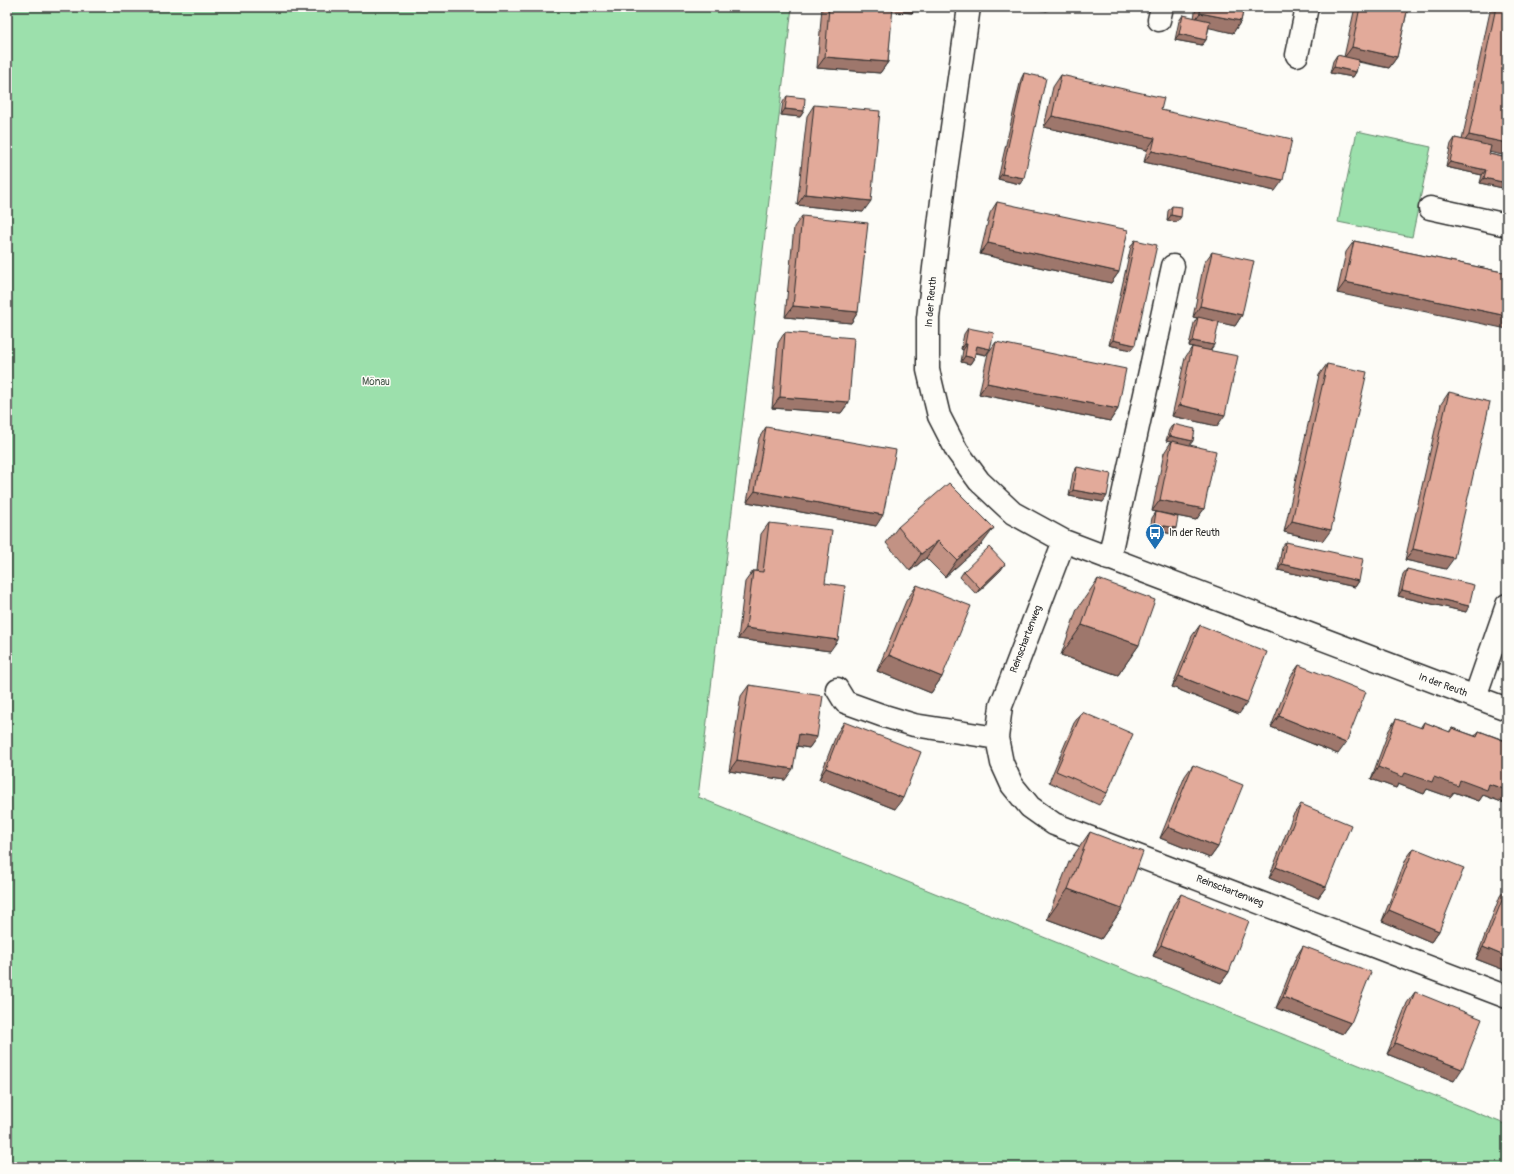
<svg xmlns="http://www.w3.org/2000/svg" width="1514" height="1174" font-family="Pangolin,sans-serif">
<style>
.green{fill:#9ce0ac;stroke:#64866c}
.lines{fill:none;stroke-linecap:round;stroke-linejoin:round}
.minor-casing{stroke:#2b2b2b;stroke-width:25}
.minor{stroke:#fdfcf7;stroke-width:22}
.wall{fill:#c29284;stroke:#2b2b2b}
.shaded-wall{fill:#9e776c;stroke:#2b2b2b}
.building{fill:#e2aa9a;stroke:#2b2b2b}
.labels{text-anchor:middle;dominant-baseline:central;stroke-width:3;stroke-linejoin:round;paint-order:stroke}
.street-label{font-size:10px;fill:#2b2b2b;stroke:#fdfcf7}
.park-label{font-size:10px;fill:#47584b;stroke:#fdfcf7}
.poi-label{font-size:10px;fill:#2b2b2b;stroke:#fdfcf7;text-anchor:start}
</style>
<rect width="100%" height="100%" fill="#fdfcf7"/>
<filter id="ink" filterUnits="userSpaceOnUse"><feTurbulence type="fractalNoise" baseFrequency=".025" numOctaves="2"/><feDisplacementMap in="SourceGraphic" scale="8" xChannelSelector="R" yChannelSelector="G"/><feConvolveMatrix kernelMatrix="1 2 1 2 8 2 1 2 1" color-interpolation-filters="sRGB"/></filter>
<g filter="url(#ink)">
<path class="green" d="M7 7H792L698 797 1507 1125V1167H7Z
M1357 131 1431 147 1412 237 1338 222Z"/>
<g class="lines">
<g class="minor-casing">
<path id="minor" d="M969 7 944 184 928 318V370L939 416 957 451 979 481 1013 513 1064 541 1507 709
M1159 20 1162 7
M1297 55 1307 7
M1430 208 1507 225
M1064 541 1001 706 997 738 1002 763 1012 785 1030 807 1054 824 1507 997
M1109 559 1173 266
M837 689 845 702 881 715 914 725 997 738
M1475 697 1507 605"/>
</g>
<use href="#minor" class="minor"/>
</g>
<path class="wall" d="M822 7H916L912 13 892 11 888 62 880 73 817 68Z
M1196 7H1244L1241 21 1233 33 1209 27 1206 40 1202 45 1175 40 1179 21 1183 15 1194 18Z
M1355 7H1408L1397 57 1389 68 1358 62 1356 72 1353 77 1330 73 1333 61 1337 55 1344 57Z
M1491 7H1507L1489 154 1507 158V189L1480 183 1482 175 1446 167 1451 144 1455 138 1462 140Z
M1024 73 1020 184 998 179 1021 79Z
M1061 75 1161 110 1275 191 1144 162 1147 150 1044 127 1053 87Z
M787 96 804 111 800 117 781 115 783 102Z
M814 105 863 212 797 205 807 116Z
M997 202 1119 272 1111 283 980 254 990 213Z
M1172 206 1177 222 1167 221 1168 211Z
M802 216 858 312 851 323 785 317 794 227Z
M1135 240 1131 350 1109 345 1131 246Z
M1354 241 1507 273 1337 293 1346 252Z
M1212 252 1242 315 1235 326 1219 322 1211 350 1217 426 1172 416 1185 358 1192 347 1189 346 1194 323 1197 318 1193 317 1204 263Z
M968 328 986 355 975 353 974 358 970 364 961 362 963 350 961 349 964 334Z
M785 332 849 402 841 413 772 408 778 343Z
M996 342 1118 409 1110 421 979 394 988 353Z
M1327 364 1323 541 1284 532 1319 375Z
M1449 392 1446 569 1405 560 1441 404Z
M1173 424 1189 445 1204 509 1196 520 1152 511 1164 453 1171 442 1166 441 1169 430Z
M766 427 876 526 747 502 759 438Z
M1077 467 1103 502 1069 496 1073 473Z
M1156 512 1172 534 1150 529 1152 518Z
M769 523 825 583 830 651 738 639 745 582 753 571H757L761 534Z
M898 527 982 544 945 577 926 558 910 571 886 543Z
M1286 542 1359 581 1355 587 1278 570 1282 547Z
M1407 569 1466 612 1398 596 1403 574Z
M1001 570 976 594 960 577 964 571Z
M1098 579 1139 645 1118 675 1061 655 1077 609Z
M917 585 942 677 931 693 877 671 906 601Z
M1200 625 1239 714 1172 687 1192 636Z
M1299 665 1338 754 1271 727 1291 676Z
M749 685 817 737 809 748 797 746 785 780 729 771 741 696Z
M1082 712 1107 793 1099 805 1049 782 1074 723Z
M1396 719 1420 728 1424 722 1449 732 1452 728 1475 736 1479 731 1504 740 1507 736V804L1483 795 1479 801 1454 792 1450 797 1427 789 1424 794 1398 784 1396 788 1371 779 1389 730Z
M844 722 895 809 819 779 837 733Z
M1193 765 1218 847 1210 858 1160 838 1185 776Z
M1301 804 1326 887 1318 898 1269 878 1293 815Z
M1090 832 1122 909 1101 939 1047 919 1069 862Z
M1414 848 1439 931 1431 942 1382 921 1406 859Z
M1507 887V971L1476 959 1500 896Z
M1181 894 1229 972 1221 983 1153 956 1173 905Z
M1303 946 1351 1023 1343 1034 1276 1008 1296 957Z
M1415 992 1454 1081 1387 1054 1407 1003Z"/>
<path class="shaded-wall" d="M888 7H916L912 13 885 11Z
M1026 7H1050L1047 11Z
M1200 13 1241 21 1233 33 1192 24Z
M1179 34 1206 40 1202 45 1175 40Z
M1352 47 1397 57 1389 68 1344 58Z
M825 57 888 62 880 73 817 68Z
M1334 67 1356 72 1353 77 1330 73Z
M785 109 804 111 800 117 781 115Z
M1052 116 1155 138 1147 150 1044 127Z
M1469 135 1507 143V156L1461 146Z
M1152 151 1283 180 1275 191 1144 162Z
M1450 162 1486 170 1482 175 1446 167Z
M1002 174 1024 178 1020 184 998 179Z
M1484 178 1507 183V189L1480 183Z
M805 194 871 201 863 212 797 205Z
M1171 215 1181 217 1177 222 1167 221Z
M988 243 1119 272 1111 283 980 254Z
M1345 282 1507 316V329L1337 293Z
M793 306 858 312 851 323 785 317Z
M1200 306 1242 315 1235 326 1193 317Z
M1113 340 1135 345 1131 350 1109 345Z
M1193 341 1214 345 1210 351 1189 346Z
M965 344H967L963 350 961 349Z
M977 346 990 349 986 355 973 352Z
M965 356 974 358 970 364 961 362Z
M987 383 1118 409 1110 421 979 394Z
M780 397 849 402 841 413 772 408Z
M1180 405 1225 415 1217 426 1172 416Z
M1170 436 1193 441 1189 446 1166 441Z
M1073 490 1107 496 1103 502 1069 496Z
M755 491 883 515 876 526 747 502Z
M1160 500 1204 509 1196 520 1152 511Z
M1292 521 1331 530 1323 541 1284 532Z
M1154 524 1176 528 1172 534 1150 529Z
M994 528 982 544 945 577 957 560Z
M938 541 926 558 910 571 921 554Z
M1413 549 1454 558 1446 569 1405 560Z
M1005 564 1001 570 976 594 980 588Z
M1282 564 1359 581 1355 587 1278 570Z
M1402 590 1469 606 1466 612 1398 596Z
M1082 625 1139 645 1118 675 1061 655Z
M746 628 838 640 830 651 738 639Z
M889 655 942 677 931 693 877 671Z
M1179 676 1247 703 1239 714 1172 687Z
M1279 716 1346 743 1338 754 1271 727Z
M799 734 817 737 809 748 791 745Z
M737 760 793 769 785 780 729 771Z
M1378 767 1405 773 1489 784 1507 790V804L1483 795 1479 801 1454 792 1450 797 1427 789 1424 794 1398 784 1396 788 1371 779Z
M826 768 903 798 895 809 819 779Z
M1168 827 1218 847 1210 858 1160 838Z
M1276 867 1326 887 1318 898 1269 878Z
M1068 889 1122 909 1101 939 1047 919Z
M1389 910 1439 931 1431 942 1382 921Z
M1161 945 1229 972 1221 983 1153 956Z
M1483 947 1507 957V971L1476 959Z
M1283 997 1351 1023 1343 1034 1276 1008Z
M1395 1043 1462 1069 1454 1081 1387 1054Z"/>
<path class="building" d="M829 7H893L888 62 825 57Z
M1201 7H1244L1241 21 1200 13Z
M1360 7H1408L1397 57 1352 47Z
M1496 7H1507V143L1469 135Z
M1183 15 1210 21 1206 40 1179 34Z
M1337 55 1359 60 1356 72 1334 67Z
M1024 73 1046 78 1024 178 1002 174Z
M1061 75 1164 98 1161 110 1292 139 1283 180 1152 151 1155 138 1052 116Z
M787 96 805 98 804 111 785 109Z
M814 105 880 111 871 201 805 194Z
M1455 138 1491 146 1489 154 1507 158V183L1484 178 1486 170 1450 162Z
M997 202 1128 230 1119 272 988 243Z
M1172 206 1182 207 1181 217 1171 215Z
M802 216 868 223 858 312 793 306Z
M1135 240 1157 245 1135 345 1113 340Z
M1354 241 1507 273V316L1345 282Z
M1212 252 1254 261 1242 315 1200 306Z
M1198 317 1219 322 1214 345 1193 341Z
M968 328 994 333 990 349 977 346 974 358 965 356 967 344H965Z
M785 332 854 338 849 402 780 397Z
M996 342 1126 369 1118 409 987 383Z
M1192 347 1238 356 1225 415 1180 405Z
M1327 364 1367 372 1331 530 1292 521Z
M1449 392 1490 402 1454 558 1413 549Z
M1173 424 1195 429 1193 441 1170 436Z
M766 427 896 450 883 515 755 491Z
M1172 441 1216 451 1204 509 1160 500Z
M1077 467 1111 474 1107 496 1073 490Z
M949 483 994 528 957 560 938 541 921 554 898 527Z
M1156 512 1178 517 1176 528 1154 524Z
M769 523 832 530 825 583 845 586 838 640 746 628 753 571 763 572Z
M1286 542 1363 559 1359 581 1282 564Z
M989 547 1005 564 980 588 964 571Z
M1407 569 1474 585 1469 606 1402 590Z
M1098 579 1155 600 1139 645 1082 625Z
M917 585 971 606 942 677 889 655Z
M1200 625 1267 652 1247 703 1179 676Z
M1299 665 1366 692 1346 743 1279 716Z
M749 685 823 696 817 737 799 734 793 769 737 760Z
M1082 712 1133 734 1107 793 1056 771Z
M1396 719 1422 728 1424 722 1450 732 1452 728 1477 737 1479 731 1505 741 1507 736V790L1489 784 1487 790 1460 780 1458 786 1434 777 1432 782 1405 773 1403 777 1378 767Z
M844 722 921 752 903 798 826 768Z
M1193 765 1243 785 1218 847 1168 827Z
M1301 804 1351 825 1326 887 1276 867Z
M1090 832 1143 852 1122 909 1068 889Z
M1414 848 1464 868 1439 931 1389 910Z
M1507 888V957L1483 947Z
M1181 894 1249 921 1229 972 1161 945Z
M1303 946 1371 972 1351 1023 1283 997Z
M1415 992 1482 1019 1462 1069 1395 1043Z"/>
</g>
<defs>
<g id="bus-pin" transform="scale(1)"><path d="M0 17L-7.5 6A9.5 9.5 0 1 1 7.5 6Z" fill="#1f6fb2" stroke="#fdfcf7"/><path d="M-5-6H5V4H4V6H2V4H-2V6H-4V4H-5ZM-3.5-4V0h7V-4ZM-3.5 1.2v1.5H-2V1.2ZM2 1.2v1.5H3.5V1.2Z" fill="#fff"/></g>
</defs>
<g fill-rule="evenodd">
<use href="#bus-pin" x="1155" y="533"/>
</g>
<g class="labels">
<g class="street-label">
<text transform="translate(931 302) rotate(-85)">In der Reuth</text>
<text transform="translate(1026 639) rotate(-69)">Reinschartenweg</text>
<text transform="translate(1443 685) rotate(20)">In der Reuth</text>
<text transform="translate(1230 891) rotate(21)">Reinschartenweg</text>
</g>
<g class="park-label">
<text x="376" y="382">Mönau</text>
</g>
<g class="poi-label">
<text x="1169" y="533">In der Reuth</text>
</g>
</g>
<rect width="1514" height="1174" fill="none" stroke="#fdfcf7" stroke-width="24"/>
<rect x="12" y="12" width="1490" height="1150" fill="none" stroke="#2b2b2b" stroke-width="1.5" filter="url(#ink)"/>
</svg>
